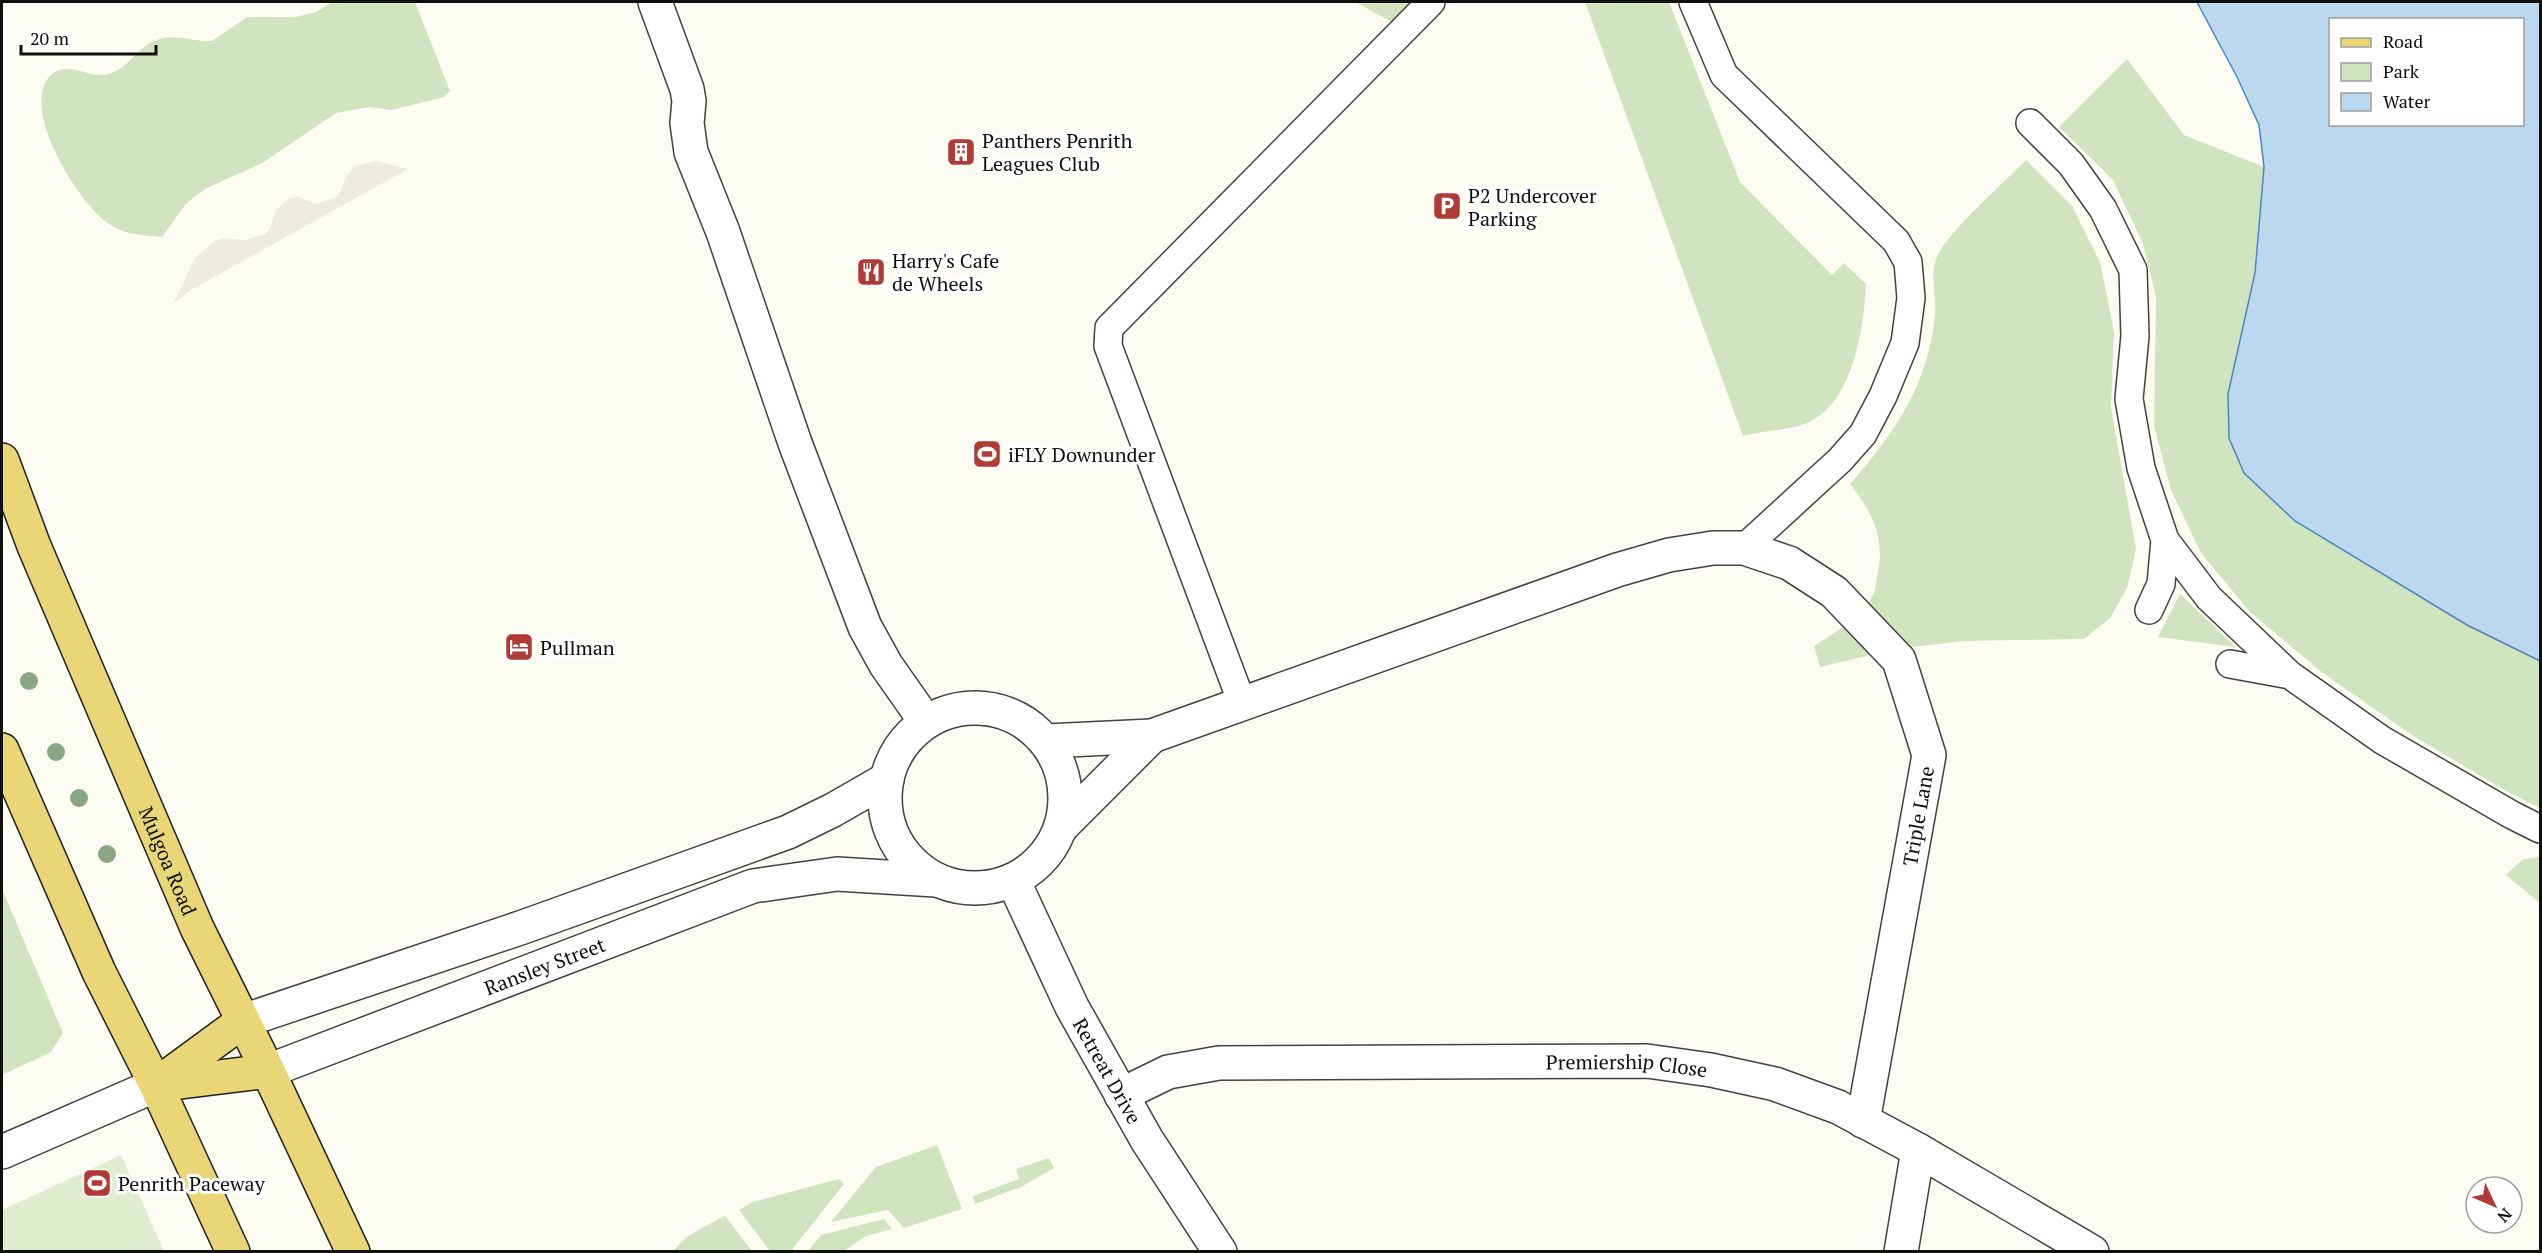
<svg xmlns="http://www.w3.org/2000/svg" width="2542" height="1253" font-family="'PT Serif',serif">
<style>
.green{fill:#d0e5bf}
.pitch{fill:#e1edd0}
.plaza{fill:#eeece1}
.water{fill:#bcd8ef;stroke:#4c87be;stroke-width:1.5;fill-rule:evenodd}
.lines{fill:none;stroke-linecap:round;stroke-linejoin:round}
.service-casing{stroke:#424242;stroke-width:30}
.minor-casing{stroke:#424242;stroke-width:36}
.primary-casing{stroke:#202020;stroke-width:36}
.service{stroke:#fff;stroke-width:27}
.minor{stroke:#fff;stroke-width:33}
.primary{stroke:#e9d677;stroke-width:33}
.tree{fill:#8ba682}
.labels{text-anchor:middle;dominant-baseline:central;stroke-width:6;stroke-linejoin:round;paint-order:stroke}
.poi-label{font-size:20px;fill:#0f0f0f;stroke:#fff;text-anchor:start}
.street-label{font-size:20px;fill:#0f0f0f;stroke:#fff}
</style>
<rect width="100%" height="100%" fill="#fdfcf2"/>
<path class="green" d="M332 2H415L450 91 444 97 391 110 369 107 336 113 264 162 207 188 195 196 185 205 162 237C141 235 123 235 106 222 77 200 21 111 49 77 64 60 84 75 101 75 126 74 134 50 154 41 174 32 192 42 212 41L247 17H296L316 12Z
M1356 2H1415L1393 23Z
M1585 2H1669L1740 182 1832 275 1844 263 1866 284C1864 328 1853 404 1807 423 1789 431 1764 430 1743 436Z
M2127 59 2184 135 2264 167 2255 273 2229 438 2244 473 2295 521 2467 625 2540 661V808L2506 791 2415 737 2324 674 2250 612 2201 553 2171 490 2154 426 2156 297 2143 244 2113 180 2059 127Z
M2026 160 2072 206 2100 262 2114 332 2111 408 2136 549 2127 588 2110 618 2084 639 1964 641 1895 649 1820 667 1814 646C1833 634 1863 616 1873 595 1876 590 1876 582 1877 577 1886 540 1873 512 1850 484 1894 434 1928 385 1935 316 1937 298 1929 274 1937 257 1947 232 2005 182 2026 160Z
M2180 594 2236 647 2158 637Z
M2540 857V903L2506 875 2523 859Z
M2 889 63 1033 51 1052 2 1075Z
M937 1145 962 1209 904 1228 888 1210 831 1222 876 1167Z
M1049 1158 1054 1168 1021 1187 975 1204 973 1196 1019 1179 1016 1169Z
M839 1179 844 1184 791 1251H770L739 1210 753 1202Z
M725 1216 752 1251H674C685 1234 707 1226 725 1216Z
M884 1219 892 1229 866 1236 844 1251H808L821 1235Z"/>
<path class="pitch" d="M121 1155 164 1251H2V1210Z"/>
<path class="plaza" d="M377 161 408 169 189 291 173 304 195 258 214 241 223 238 245 240 265 234 270 229 275 211 284 202 290 198 299 197 315 204 331 199 338 196 347 176 355 166Z"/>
<path class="water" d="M2197 2H2540V661L2467 625 2295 521 2244 473 2229 438 2228 394 2255 273 2264 167 2259 125 2237 77ZM2330 20H2522V124H2330Z"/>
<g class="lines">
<g class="service-casing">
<path id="service" d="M1693 2 1724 75 1896 241 1908 262 1911 298 1905 343 1883 396 1863 434 1840 460 1744 548
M2030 123 2071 164 2103 209 2133 270 2135 336 2129 399 2141 468 2165 540 2161 584 2149 610
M2165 540 2209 598 2290 675 2382 740 2512 815 2540 829
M2230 664 2290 675
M1242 703 1108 346 1109 328 1431 2"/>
</g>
<g class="minor-casing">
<g id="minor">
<path d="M655 2 687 89 689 101 687 123 691 152 723 232 795 443 865 627 886 665 926 722"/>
<circle cx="975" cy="798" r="90"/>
<path d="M1046 741 1152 736 1617 570 1669 555 1713 548H1744L1789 563 1834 592 1899 660 1929 755 1863 1121"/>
<path d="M1061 827 1152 736"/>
<path id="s1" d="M1013 880 1072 1007 1147 1140 1220 1252"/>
<path d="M243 1021 523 927 788 832 833 810 887 779"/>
<path id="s2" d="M268 1071 753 886 837 874 936 880"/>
<path id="s3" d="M1121 1095 1168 1072 1219 1063 1647 1061 1711 1070 1775 1084 1838 1107 1918 1150 2092 1252"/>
<path d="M2 1152 156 1085"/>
<path d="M1901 1252 1918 1150"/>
</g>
</g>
<g class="primary-casing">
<g id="primary">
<path id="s4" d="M2 460 34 546 197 928 268 1071 353 1252"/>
<path d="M2 750 99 972 156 1085 233 1252"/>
<path d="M157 1084 243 1021"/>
<path d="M156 1085 268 1071"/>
</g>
</g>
<use href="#service" class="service"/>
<use href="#minor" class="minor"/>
<use href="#primary" class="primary"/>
</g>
<g class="tree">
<circle cx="29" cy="681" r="9"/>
<circle cx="56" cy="752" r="9"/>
<circle cx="79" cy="798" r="9"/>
<circle cx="107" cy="854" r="9"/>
</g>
<defs>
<g id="building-square" transform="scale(1.5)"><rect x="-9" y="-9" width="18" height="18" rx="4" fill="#b03a36" stroke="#fff"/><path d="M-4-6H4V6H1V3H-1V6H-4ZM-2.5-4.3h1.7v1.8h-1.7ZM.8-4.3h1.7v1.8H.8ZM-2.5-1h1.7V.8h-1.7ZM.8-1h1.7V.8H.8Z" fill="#fff"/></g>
<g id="parking-square" transform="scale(1.5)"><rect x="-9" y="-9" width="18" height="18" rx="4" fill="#b03a36" stroke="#fff"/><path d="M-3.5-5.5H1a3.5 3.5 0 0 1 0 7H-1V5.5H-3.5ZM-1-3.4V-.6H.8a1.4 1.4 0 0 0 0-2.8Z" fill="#fff"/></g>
<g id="restaurant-square" transform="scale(1.5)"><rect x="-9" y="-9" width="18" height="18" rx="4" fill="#b03a36" stroke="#fff"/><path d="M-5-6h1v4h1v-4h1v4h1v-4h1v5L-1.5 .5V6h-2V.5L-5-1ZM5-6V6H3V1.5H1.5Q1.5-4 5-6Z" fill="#fff"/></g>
<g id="stadium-square" transform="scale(1.5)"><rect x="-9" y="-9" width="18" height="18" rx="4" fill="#b03a36" stroke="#fff"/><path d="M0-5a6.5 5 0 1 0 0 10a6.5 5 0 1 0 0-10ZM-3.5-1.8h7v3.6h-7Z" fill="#fff"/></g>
<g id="hotel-square" transform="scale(1.5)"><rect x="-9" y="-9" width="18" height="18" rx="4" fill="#b03a36" stroke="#fff"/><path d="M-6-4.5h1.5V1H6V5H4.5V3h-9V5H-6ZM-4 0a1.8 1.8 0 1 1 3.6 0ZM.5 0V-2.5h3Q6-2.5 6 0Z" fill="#fff"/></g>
</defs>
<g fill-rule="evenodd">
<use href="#building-square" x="961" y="152"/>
<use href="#parking-square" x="1447" y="206"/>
<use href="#restaurant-square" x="871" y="272"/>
<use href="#stadium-square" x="987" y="454"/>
<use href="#hotel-square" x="519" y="647"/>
<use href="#stadium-square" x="97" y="1183"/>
</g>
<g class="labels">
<g class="poi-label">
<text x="982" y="140">Panthers Penrith<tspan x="982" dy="23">Leagues Club</tspan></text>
<text x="1468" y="195">P2 Undercover<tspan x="1468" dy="23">Parking</tspan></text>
<text x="892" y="260">Harry's Cafe<tspan x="892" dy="23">de Wheels</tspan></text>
<text x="1008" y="454">iFLY Downunder</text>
<text x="540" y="647">Pullman</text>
<text x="118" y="1183">Penrith Paceway</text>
</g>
<g class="street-label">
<text transform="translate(1918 816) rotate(-80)">Triple Lane</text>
<text stroke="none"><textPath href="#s4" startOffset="434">Mulgoa Road</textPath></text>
<text stroke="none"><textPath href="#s2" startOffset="296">Ransley Street</textPath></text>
<text stroke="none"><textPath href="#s3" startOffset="512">Premiership Close</textPath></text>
<text stroke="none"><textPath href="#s1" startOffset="213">Retreat Drive</textPath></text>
</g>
</g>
<rect width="2542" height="1253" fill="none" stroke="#0f0f0f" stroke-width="6"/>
<rect x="2329" y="18" width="195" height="108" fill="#ffffff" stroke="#9f9f9f" stroke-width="1.5"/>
<rect x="2341" y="38" width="30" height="9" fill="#e9d677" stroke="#9f9f9f" stroke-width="1.5"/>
<text x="2383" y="48" font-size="18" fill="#0f0f0f">Road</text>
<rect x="2341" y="63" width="30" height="18" fill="#d0e5bf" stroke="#9f9f9f" stroke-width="1.5"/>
<text x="2383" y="78" font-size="18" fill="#0f0f0f">Park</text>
<rect x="2341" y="93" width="30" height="18" fill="#bcd8ef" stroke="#9f9f9f" stroke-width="1.5"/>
<text x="2383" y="108" font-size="18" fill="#0f0f0f">Water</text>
<g transform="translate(2494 1205) rotate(134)"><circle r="28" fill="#ffffff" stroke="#9f9f9f" stroke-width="1.5"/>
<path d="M0-4.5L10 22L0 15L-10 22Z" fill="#b03a36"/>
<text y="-9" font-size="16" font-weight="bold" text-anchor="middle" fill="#0f0f0f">N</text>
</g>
<path d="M21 45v9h135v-9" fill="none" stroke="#0f0f0f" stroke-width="3"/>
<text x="30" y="45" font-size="18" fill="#0f0f0f" stroke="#ffffff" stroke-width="4.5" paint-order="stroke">20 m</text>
</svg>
